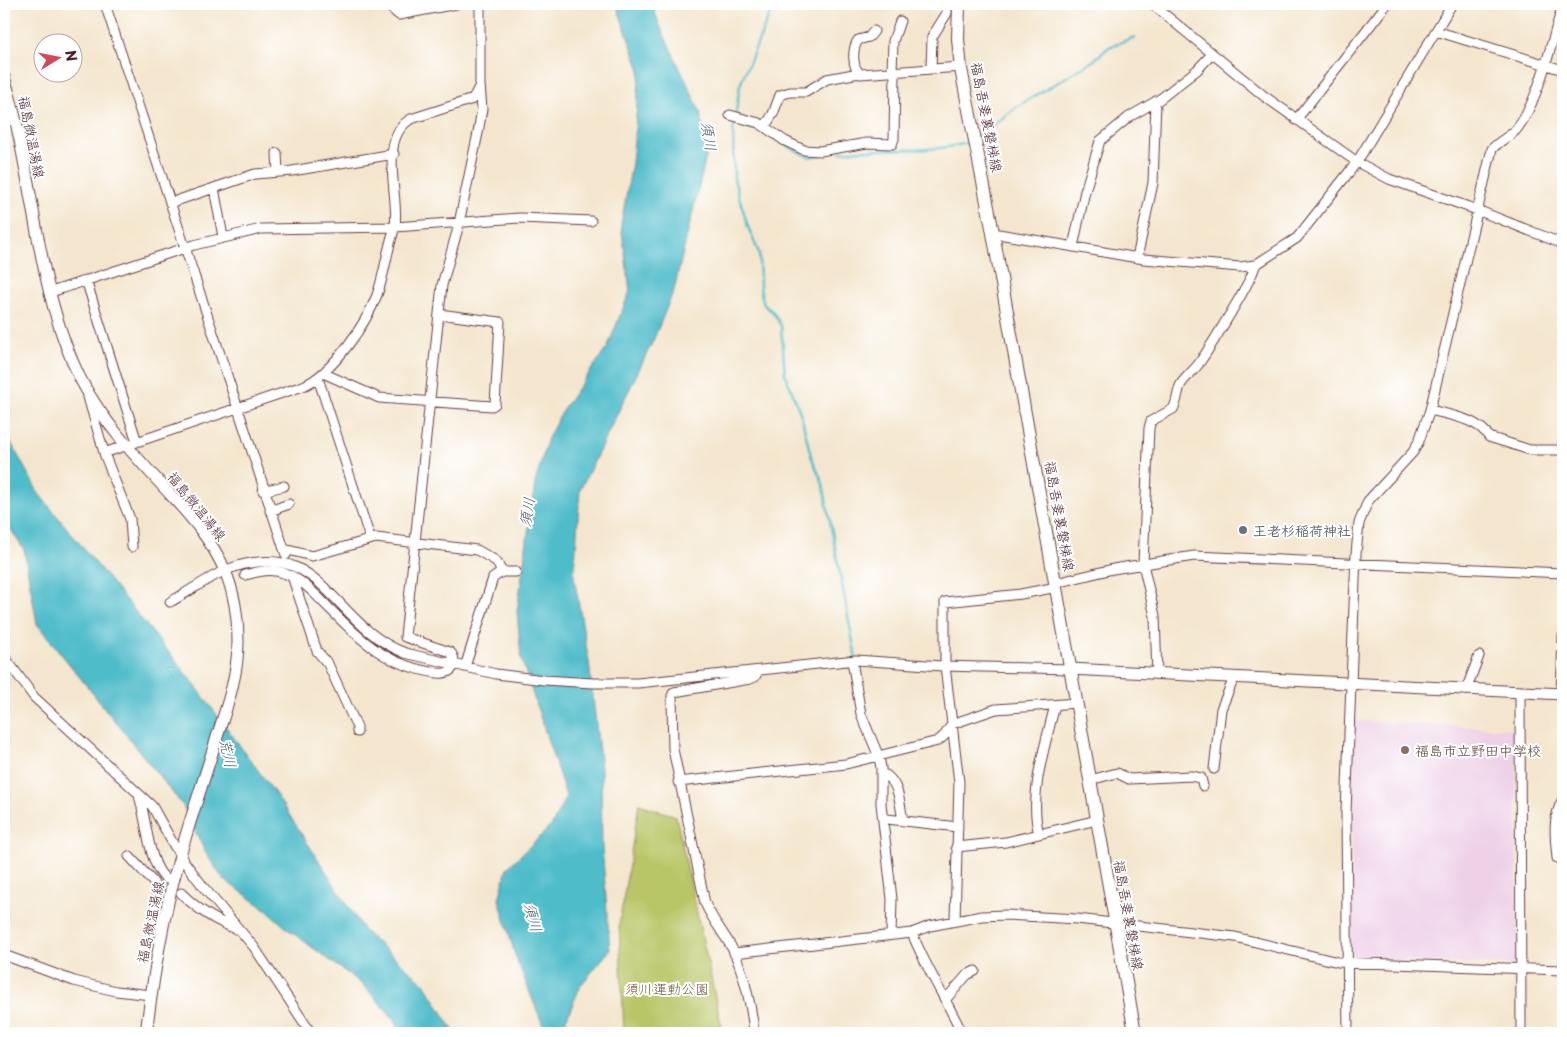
<svg xmlns="http://www.w3.org/2000/svg" width="1567" height="1037" font-family="'Playpen Sans','Klee One',sans-serif">
<style>
.built{fill:#eed0e7}
.green{fill:#b9c668;stroke:#82724a}
.water{fill:#50bcca;stroke:#4d6e7a}
.lines{fill:none;stroke-linecap:round;stroke-linejoin:round}
.stream{stroke:#50bcca;stroke-width:2.5}
.street-tunnel{stroke:#d2bead;stroke-width:9;stroke-dasharray:9 4.5;stroke-linecap:butt}
.street-casing{stroke:#643d43;stroke-width:11}
.secondary-casing{stroke:#643d43;stroke-width:13}
.primary-casing{stroke:#643d43;stroke-width:14}
.street{stroke:#fff;stroke-width:9}
.secondary{stroke:#fff;stroke-width:11}
.primary{stroke:#fff;stroke-width:12}
.worship-dot{fill:#6b7280;stroke:#fff;stroke-width:2}
.education-dot{fill:#8d6e63;stroke:#fff;stroke-width:2}
.labels{text-anchor:middle;dominant-baseline:central;stroke-width:4;stroke-linejoin:round;paint-order:stroke}
.street-label{font-size:14px;fill:#4a1f2b;stroke:#fff}
.worship-label{font-size:14px;font-weight:bold;fill:#5b616d;stroke:#fff;text-anchor:start}
.education-label{font-size:14px;font-weight:bold;fill:#785e54;stroke:#fff;text-anchor:start}
.park-label{font-size:14px;fill:#715940;stroke:#fff}
.water-label{font-size:15px;font-style:italic;fill:#4c5e6b;stroke:#fff}
</style>
<rect width="100%" height="100%" fill="#fff"/>
<filter id="ink" filterUnits="userSpaceOnUse"><feTurbulence type="fractalNoise" baseFrequency=".02" numOctaves="2"/><feDisplacementMap in="SourceGraphic" scale="10" xChannelSelector="R" yChannelSelector="G"/><feConvolveMatrix kernelMatrix="1 2 1 2 8 2 1 2 1" color-interpolation-filters="sRGB"/></filter>
<filter id="wash" filterUnits="userSpaceOnUse"><feTurbulence type="fractalNoise" baseFrequency=".0096" numOctaves="4" result="noise"/><feDisplacementMap in="SourceGraphic" scale="20" xChannelSelector="R" yChannelSelector="G"/><feGaussianBlur stdDeviation="1.12" result="paint"/><feColorMatrix in="noise" values="0 0 0 0 0 0 0 0 0 0 0 0 0 0 0 0 0 1.4 0 .05"/><feComposite in="paint" operator="in"/></filter>
<g filter="url(#wash)">
<rect width="100%" height="100%" fill="#f4e6ce"/>
<path class="built" d="M1353 721 1516 729 1518 960 1513 965 1357 959 1353 956 1351 951Z"/>
<path class="green" d="M639 804 676 816 723 1033H624L619 925Z"/>
<path class="water" d="M616 4H652L660 26 700 111 707 153 674 290 653 341 580 490 574 577 589 662 601 769 602 846 610 950 581 985 565 1022 570 1033H546L516 958 499 899 507 868 552 825 566 796 521 658 517 611 535 483 548 438 565 406 607 348 630 291 621 224 632 163 640 70Z
M4 430 39 494 189 677 277 796 365 932 424 983 455 1033H400L395 1020 363 985 289 930 260 905 223 879 205 852 184 807 37 624 24 550 4 519Z"/>
<g class="lines">
<path class="stream" d="M774 4 740 85 733 132 734 179 748 227 759 253 760 288 764 305 773 312 781 326 785 374 801 415 811 456 823 484 858 669
M735 123 763 132 776 140
M979 136 1015 108 1093 61 1109 47 1135 37
M781 143 809 157 822 155
M840 152C883 146 927 155 970 142
M895 936V940L903 939 910 941 916 952"/>
</g>
</g>
<g filter="url(#ink)">
<g class="lines">
<path class="street-tunnel" d="M402 657 404 644"/>
<g class="street-casing">
<path id="street" d="M105 4 286 555
M1152 4 1264 96 1357 162 1389 179 1477 210 1563 244
M387 5 399 15 456 4
M874 31 869 37 858 40C852 49 852 67 860 74L961 67
M1436 31 1563 70
M931 69 932 37 947 13V9
M892 72 893 41 900 21
M730 115 759 123 785 141 804 150 820 151 867 143 892 144 894 139 895 72
M1296 120 1387 4
M765 126 773 114 780 95 790 92H806L827 79 859 73
M277 153 278 172
M214 188 223 237
M170 203 255 174 292 171 394 154
M993 233 1144 259 1240 267 1255 265 1297 238 1357 162 1452 4
M1073 247 1085 191 1100 141 1129 117 1160 99 1197 70 1211 55
M1137 258 1153 183 1156 101
M86 280 137 442
M51 292 194 245 261 229 395 227 520 218 591 221
M323 373 379 398 492 406 495 404 500 322 439 314
M318 378 370 538
M88 397 105 456 130 519 132 547
M1430 410C1449 415 1479 419 1489 437L1530 450H1563
M104 453 303 386C332 374 366 324 377 295 385 273 387 249 395 227 400 196 377 138 411 119L473 99 480 85V4
M263 491 284 486
M270 511 289 504
M284 549 312 556 376 538 477 550 496 561 502 572
M245 575C259 571 272 568 286 574 300 578 313 592 323 602 359 638 384 666 438 673 445 674 454 672 454 662 454 658 453 655 450 652L405 637 442 285 458 228 478 133 482 109 480 85
M292 576 317 651 328 664 357 727V732
M1056 583 1113 569 1194 556 1563 573
M170 602C187 593 211 576 226 570 323 533 330 624 405 653L496 674 544 680 593 683H638L856 660 942 666 1070 669
M4 656 34 697 152 806 180 856 205 889 254 947 311 1033
M852 661 861 714 879 757 881 768V804L892 899 891 935
M465 667 493 578 502 572H516
M1157 674 1155 616 1143 564 1149 428 1151 421 1173 409C1178 401 1177 391 1181 384 1186 377 1192 372 1197 366 1206 354 1255 276 1255 265
M1466 690 1479 656
M1520 692 1521 1033
M1561 694 1563 636
M1055 705C1046 743 1028 795 1039 834L1097 820
M1214 769 1221 709 1234 678
M886 775C900 785 900 806 903 821
M1090 780 1117 773 1129 779 1191 776 1201 778 1203 786
M678 782 846 764 938 741 945 735 952 724 996 709 1076 703
M139 796C147 820 148 864 166 879
M887 819 958 827
M956 847 1006 842 1039 834
M129 856 153 882 157 890 155 919 162 929
M1557 858C1555 836 1552 818 1563 799
M181 893C198 910 217 922 239 930
M955 921 959 782 945 666V602L1021 594 1057 587
M912 933C926 968 946 999 962 1033
M734 953 912 933 930 926 982 916 1006 915 1077 919 1235 937 1338 962 1563 970
M4 955 74 981 116 991 151 995
M946 999 967 975 975 971
M754 1033C752 1008 744 973 733 950 724 933 712 920 705 903L673 749 672 696 674 692 750 679 755 677 758 671
M1348 1033 1346 813 1356 554 1359 523 1368 501 1413 452 1419 441 1430 410 1492 149C1499 141 1509 137 1516 130 1538 104 1553 37 1563 4"/>
</g>
<g class="secondary-casing">
<path id="secondary" d="M4 77C35 176 34 287 82 382 105 425 139 460 171 495 192 518 213 542 225 571 234 592 238 619 238 642 238 675 227 706 217 737 205 777 191 816 180 856 163 914 154 973 146 1033
M1070 669 1563 694"/>
</g>
<g class="primary-casing">
<path id="primary" d="M959 4 958 39 961 69 993 233 1135 1033"/>
</g>
<use href="#street" class="street"/>
<use href="#secondary" class="secondary"/>
<use href="#primary" class="primary"/>
</g>
</g>
<circle class="worship-dot" cx="1243" cy="530" r="5"/>
<circle class="education-dot" cx="1405" cy="750" r="5"/>
<g class="labels">
<g class="street-label">
<text transform="translate(987 117) rotate(79)">福島吾妻裏磐梯線</text>
<text transform="translate(32 137) rotate(79)">福島微温湯線</text>
<text transform="translate(197 506) rotate(51)">福島微温湯線</text>
<text transform="translate(1060 516) rotate(80)">福島吾妻裏磐梯線</text>
<text transform="translate(1129 915) rotate(80)">福島吾妻裏磐梯線</text>
<text transform="translate(150 922) rotate(-78)">福島微温湯線</text>
</g>
<g class="worship-label">
<text x="1253" y="530">王老杉稲荷神社</text>
</g>
<g class="education-label">
<text x="1415" y="750">福島市立野田中学校</text>
</g>
<g class="park-label">
<text x="667" y="988">須川運動公園</text>
</g>
<g class="water-label">
<text transform="translate(710 136) rotate(80)">須川</text>
<text transform="translate(526 512) rotate(-81)">須川</text>
<text transform="translate(229 753) rotate(78)">荒川</text>
<text transform="translate(534 917) rotate(75)">須川</text>
</g>
</g>
<rect width="1567" height="1037" fill="none" stroke="#fff" stroke-width="20"/>
<g transform="translate(58 58) rotate(80)"><circle r="24" fill="#ffffff" stroke="#b7a5aa"/>
<path d="M0-4L9 19L0 12L-9 19Z" fill="#d1495b"/>
<text y="-8" font-size="14" font-weight="bold" text-anchor="middle" fill="#4a1f2b">N</text>
</g>
</svg>
